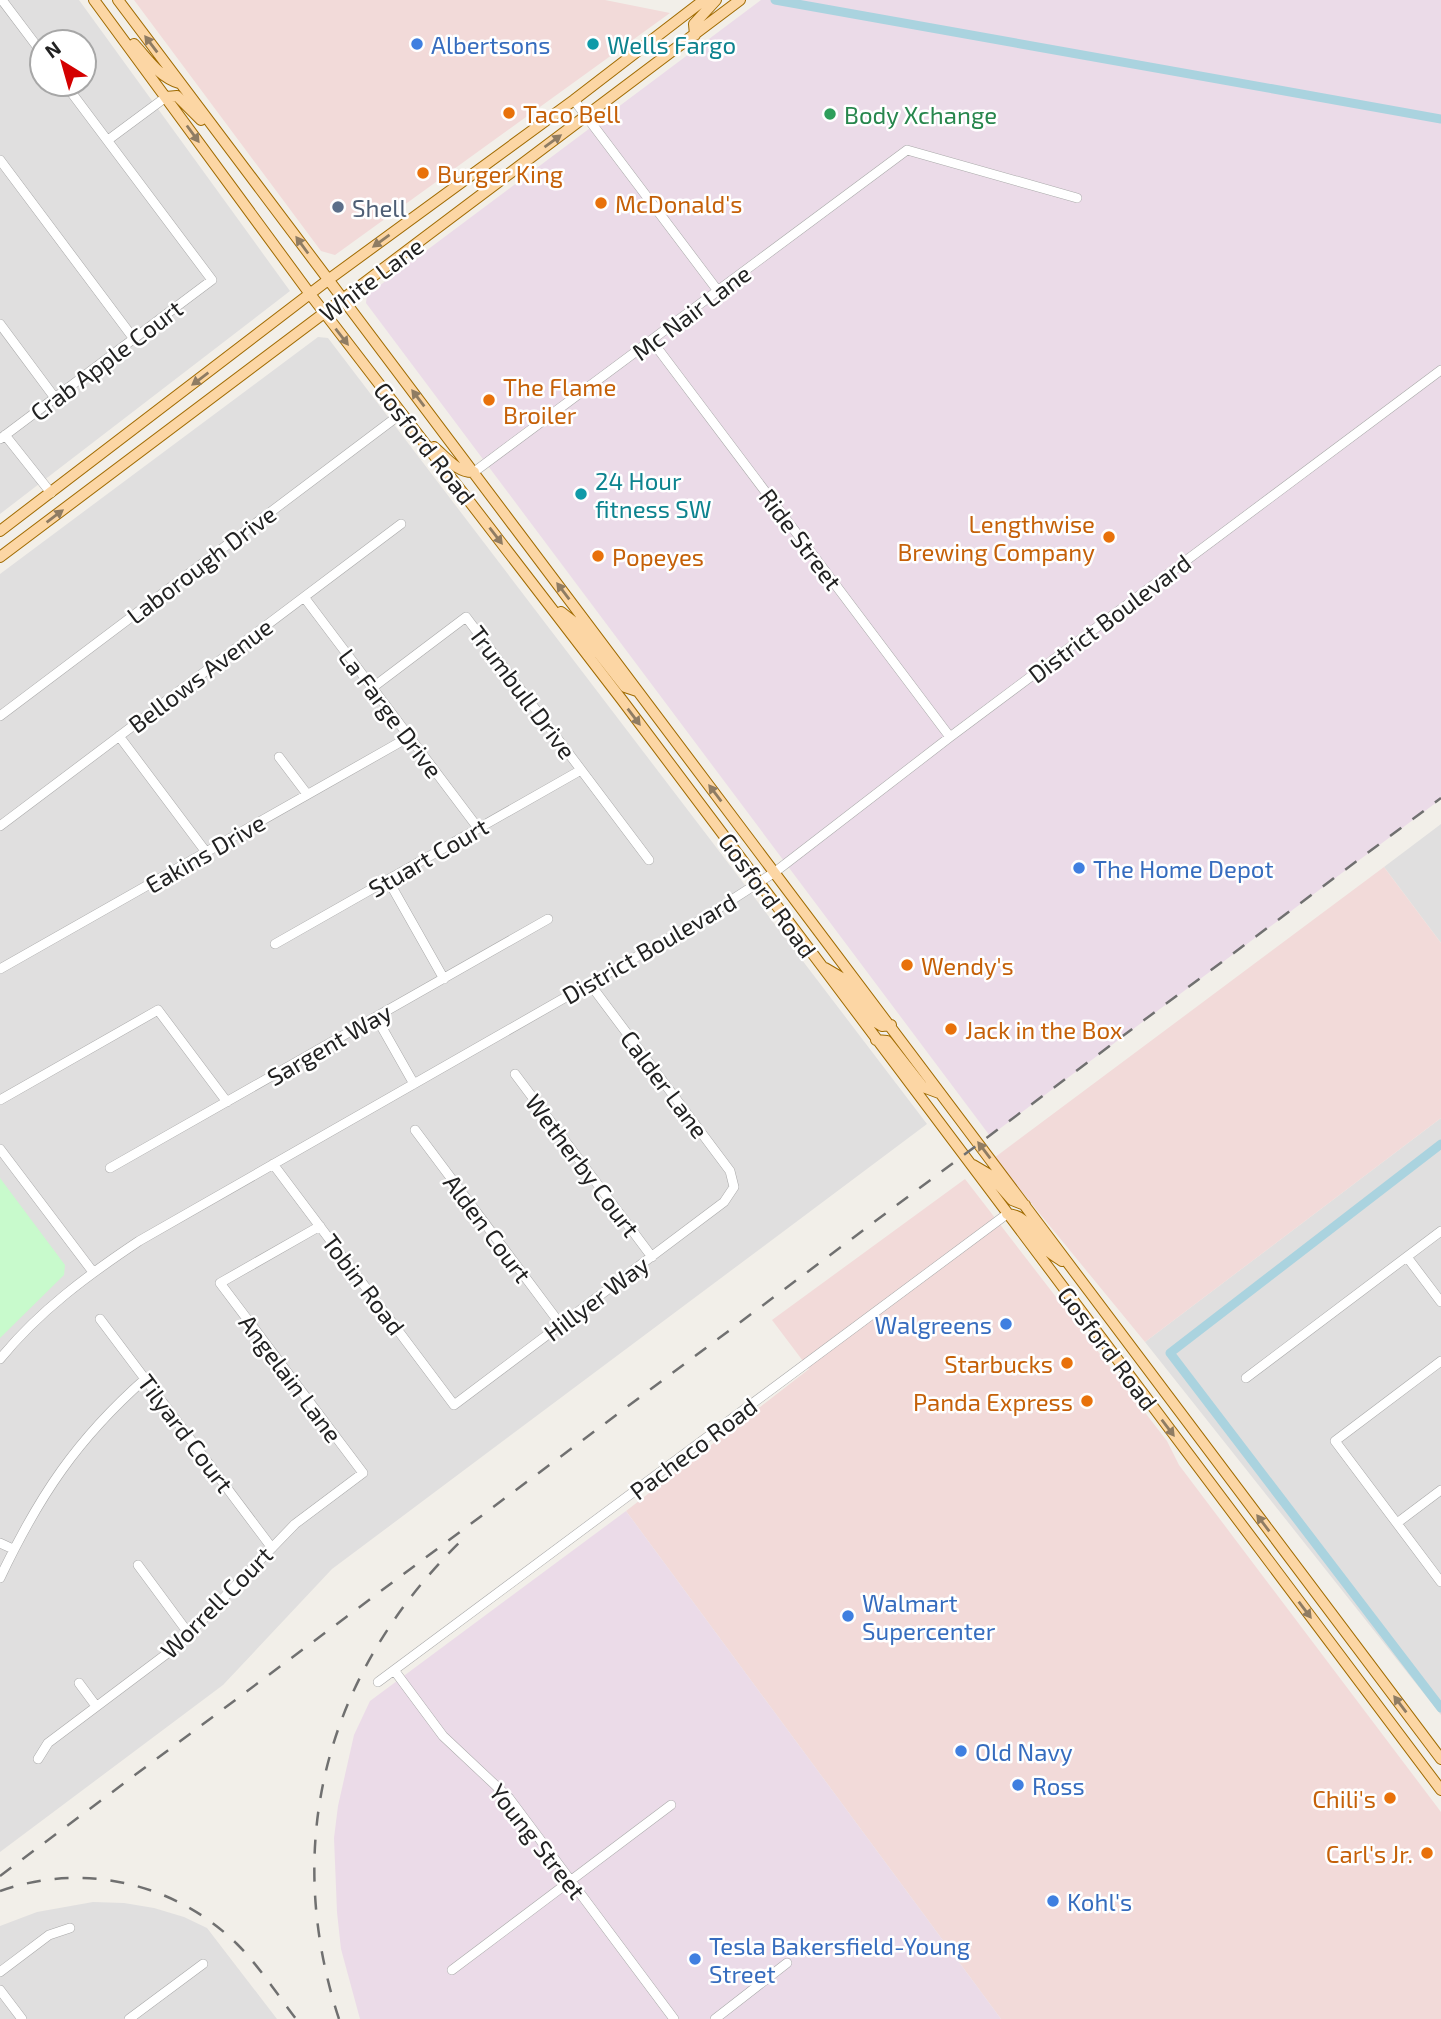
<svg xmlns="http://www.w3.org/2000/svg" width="1441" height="2019" font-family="'Exo 2',sans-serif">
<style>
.residential{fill:#e0dfdf;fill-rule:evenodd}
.commercial{fill:#f2dad9}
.industrial{fill:#ebdbe8}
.park{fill:#c8facc}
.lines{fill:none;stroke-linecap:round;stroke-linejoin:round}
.canal{stroke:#aad3df;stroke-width:9}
.minor-casing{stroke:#a9a9a9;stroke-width:10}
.major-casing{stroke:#a06b00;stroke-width:12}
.minor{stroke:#fff;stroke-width:9}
.major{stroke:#fcd6a4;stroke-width:10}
.rail{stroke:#707070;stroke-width:2.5;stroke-dasharray:14 14;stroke-linecap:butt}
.oneway{fill:#8f7c63}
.shop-dot{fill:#3f7fe0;stroke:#fff;stroke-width:2.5}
.culture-dot{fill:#0f9aa8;stroke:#fff;stroke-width:2.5}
.food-dot{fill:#e8710a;stroke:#fff;stroke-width:2.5}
.leisure-dot{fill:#2e9e5b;stroke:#fff;stroke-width:2.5}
.service-dot{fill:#5c6f8a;stroke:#fff;stroke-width:2.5}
.labels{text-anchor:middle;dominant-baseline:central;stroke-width:5;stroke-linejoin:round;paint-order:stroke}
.shop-label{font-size:24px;fill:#366cbe;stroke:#fff;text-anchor:start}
.culture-label{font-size:24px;fill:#0d838f;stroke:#fff;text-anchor:start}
.food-label{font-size:24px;fill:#c56008;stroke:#fff;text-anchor:start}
.leisure-label{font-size:24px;fill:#27864d;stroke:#fff;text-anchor:start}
.service-label{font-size:24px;fill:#4e5e75;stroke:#fff;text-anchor:start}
.street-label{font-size:24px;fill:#222;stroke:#fff}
</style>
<rect width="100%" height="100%" fill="#f2efe9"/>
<path class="residential" d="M0 0H79L290 291 0 514ZM42 42H84V84H42Z
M318 337 328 338 927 1124 332 1569 223 1685 0 1852V574Z
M1441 824V943L1384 867Z
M1441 1118V1715L1145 1342Z
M93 1902 124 1903 154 1908 184 1917 207 1928 277 2019H0V1926L37 1912Z"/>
<path class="commercial" d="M134 0H605L670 13 335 255 321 251Z
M1384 867 1441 943V1118L1145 1342 994 1158Z
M965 1179 1167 1441 1179 1465 1441 1812V2019H1001L626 1511 809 1369 772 1320Z"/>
<path class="industrial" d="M761 0H1441V799L990 1136 366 303 367 295Z
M626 1511 1001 2019H360L341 1949 337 1912 334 1838 338 1806 354 1735 370 1701Z"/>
<path class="park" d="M0 1178 65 1265 64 1275 0 1338Z"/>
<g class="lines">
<path class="canal" d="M775 0 1441 119
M1441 1144 1170 1353 1441 1708"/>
<g class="minor-casing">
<path id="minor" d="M2 0 42 53
M574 100 718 291
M108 140 166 97
M0 160 134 339
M0 324 55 398
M652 341 950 737
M5 435 51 493
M0 439 212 280 65 84
M474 472 907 150 1077 198
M304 597 478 828
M372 688 466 617 649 860
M0 716 402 413
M119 736 206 852
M279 757 307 794
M0 826 401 524
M388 880 444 979
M275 944 581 770
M0 969 409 737
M376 1017 414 1084
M515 1074 652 1257
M0 1100 158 1010 227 1102
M415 1130 561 1325
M0 1149 93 1272
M273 1164 454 1405 724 1202 734 1187 730 1171 590 984
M110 1168 548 919
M1407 1257 1441 1302
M100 1319 272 1548
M0 1359C39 1311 88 1275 139 1241L699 921 775 872 950 737 1441 370
M1441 1361 1335 1441 1441 1582
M1246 1378 1441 1231
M1397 1523 1441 1490
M0 1543 13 1549
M138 1565 189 1634
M0 1578C39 1496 77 1439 145 1379
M394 1670 443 1736 509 1798 674 2019
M378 1682 1007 1214
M79 1683 96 1706
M38 1759 48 1743 177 1646 295 1524 363 1473 220 1283 320 1226
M452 1970 671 1805
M0 1972 49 1935 70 1928
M0 1990 22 2019
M129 2019 203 1964
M715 2019 787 1963"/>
</g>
<g class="major-casing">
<path id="major" d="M94 0 310 294 622 700 1441 1790
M118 0 1441 1759
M695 35 694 24 716 0
M134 44C148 59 159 77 179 83
M166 97 177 96 201 120
M434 447C446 457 457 473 474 472
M0 531 328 280 574 100 704 0
M0 557 740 0
M561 612 575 623 625 687 637 691
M825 968 842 978 874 1021 882 1026 891 1025
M876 1040 887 1041 923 1087 939 1093
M973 1165 990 1175 1012 1200 1025 1205
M1007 1214C1029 1215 1035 1237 1048 1251 1052 1255 1058 1258 1062 1261"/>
</g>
<use href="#minor" class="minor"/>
<use href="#major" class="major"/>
<path class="rail" d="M0 1876 1441 798
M0 1891C83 1862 174 1882 237 1944 259 1966 277 1994 296 2019
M339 2019C280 1839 329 1669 463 1539"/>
</g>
<defs><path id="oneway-solid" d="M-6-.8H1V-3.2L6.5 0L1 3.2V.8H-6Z" transform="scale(1.75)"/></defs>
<g class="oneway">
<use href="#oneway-solid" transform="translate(151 44) rotate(-127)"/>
<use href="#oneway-solid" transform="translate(193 134) rotate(54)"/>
<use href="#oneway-solid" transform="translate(553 141) rotate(-36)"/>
<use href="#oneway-solid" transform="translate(381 241) rotate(144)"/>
<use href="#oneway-solid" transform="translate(302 245) rotate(-126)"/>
<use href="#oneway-solid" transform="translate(342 337) rotate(52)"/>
<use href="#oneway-solid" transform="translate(200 379) rotate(143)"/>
<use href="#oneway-solid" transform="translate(418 398) rotate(-127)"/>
<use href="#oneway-solid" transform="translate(55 516) rotate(-37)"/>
<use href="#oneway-solid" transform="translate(496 536) rotate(52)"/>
<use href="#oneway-solid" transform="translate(563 591) rotate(-127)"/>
<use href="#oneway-solid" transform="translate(634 717) rotate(53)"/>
<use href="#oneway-solid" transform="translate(715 793) rotate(-127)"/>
<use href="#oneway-solid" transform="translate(984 1150) rotate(-127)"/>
<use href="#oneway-solid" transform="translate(1168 1428) rotate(53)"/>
<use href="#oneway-solid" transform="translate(1263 1523) rotate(-127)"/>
<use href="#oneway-solid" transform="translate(1305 1610) rotate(53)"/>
<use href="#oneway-solid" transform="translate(1400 1704) rotate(-127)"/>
</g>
<g class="shop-dot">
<circle cx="417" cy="44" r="7"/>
<circle cx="1079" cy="868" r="7"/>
<circle cx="1006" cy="1324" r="7"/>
<circle cx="848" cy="1616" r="7"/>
<circle cx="961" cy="1751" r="7"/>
<circle cx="1018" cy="1785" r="7"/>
<circle cx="1053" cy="1901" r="7"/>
<circle cx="695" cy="1959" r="7"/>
</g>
<g class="culture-dot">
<circle cx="593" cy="44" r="7"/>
<circle cx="581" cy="494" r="7"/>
</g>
<g class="food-dot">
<circle cx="509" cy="113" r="7"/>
<circle cx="423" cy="173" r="7"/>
<circle cx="601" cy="203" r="7"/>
<circle cx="489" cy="400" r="7"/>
<circle cx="1109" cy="537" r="7"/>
<circle cx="598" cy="556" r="7"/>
<circle cx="907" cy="965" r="7"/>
<circle cx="951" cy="1029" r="7"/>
<circle cx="1067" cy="1363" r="7"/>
<circle cx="1087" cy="1401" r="7"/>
<circle cx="1390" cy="1798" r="7"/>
<circle cx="1427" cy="1853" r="7"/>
</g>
<circle class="leisure-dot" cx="830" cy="114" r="7"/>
<circle class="service-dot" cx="338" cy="207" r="7"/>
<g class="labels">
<g class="shop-label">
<text x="431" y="44">Albertsons</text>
<text x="1093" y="868">The Home Depot</text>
<text x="992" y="1324" text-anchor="end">Walgreens</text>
<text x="862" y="1602">Walmart<tspan x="862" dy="28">Supercenter</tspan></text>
<text x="975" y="1751">Old Navy</text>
<text x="1032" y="1785">Ross</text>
<text x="1067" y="1901">Kohl's</text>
<text x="709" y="1945">Tesla Bakersfield-Young<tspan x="709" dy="28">Street</tspan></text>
</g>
<g class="culture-label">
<text x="607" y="44">Wells Fargo</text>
<text x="595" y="480">24 Hour<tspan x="595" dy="28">fitness SW</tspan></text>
</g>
<g class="food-label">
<text x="523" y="113">Taco Bell</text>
<text x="437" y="173">Burger King</text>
<text x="615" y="203">McDonald's</text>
<text x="503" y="386">The Flame<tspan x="503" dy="28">Broiler</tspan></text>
<text x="1095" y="523" text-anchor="end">Lengthwise<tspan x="1095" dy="28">Brewing Company</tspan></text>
<text x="612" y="556">Popeyes</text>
<text x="921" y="965">Wendy's</text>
<text x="965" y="1029">Jack in the Box</text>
<text x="1053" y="1363" text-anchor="end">Starbucks</text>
<text x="1073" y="1401" text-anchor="end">Panda Express</text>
<text x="1376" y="1798" text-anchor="end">Chili's</text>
<text x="1413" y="1853" text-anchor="end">Carl's Jr.</text>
</g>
<g class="leisure-label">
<text x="844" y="114">Body Xchange</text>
</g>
<g class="service-label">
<text x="352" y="207">Shell</text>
</g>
<g class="street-label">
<text transform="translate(371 279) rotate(-37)">White Lane</text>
<text transform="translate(691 312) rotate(-37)">Mc Nair Lane</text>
<text transform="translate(106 360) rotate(-37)">Crab Apple Court</text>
<text transform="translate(425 443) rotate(52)">Gosford Road</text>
<text transform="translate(801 539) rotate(53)">Ride Street</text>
<text transform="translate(201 564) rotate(-37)">Laborough Drive</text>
<text transform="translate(1109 618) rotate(-37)">District Boulevard</text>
<text transform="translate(200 675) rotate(-37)">Bellows Avenue</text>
<text transform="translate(523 692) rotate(53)">Trumbull Drive</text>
<text transform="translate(391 713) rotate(53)">La Farge Drive</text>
<text transform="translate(205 853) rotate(-30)">Eakins Drive</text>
<text transform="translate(428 857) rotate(-30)">Stuart Court</text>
<text transform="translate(768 895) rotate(54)">Gosford Road</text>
<text transform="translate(649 948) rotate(-30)">District Boulevard</text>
<text transform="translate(329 1044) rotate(-30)">Sargent Way</text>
<text transform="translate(665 1084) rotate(53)">Calder Lane</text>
<text transform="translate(583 1165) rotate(53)">Wetherby Court</text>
<text transform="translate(488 1228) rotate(53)">Alden Court</text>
<text transform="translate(364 1284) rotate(53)">Tobin Road</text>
<text transform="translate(596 1298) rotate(-37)">Hillyer Way</text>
<text transform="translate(1108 1348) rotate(53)">Gosford Road</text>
<text transform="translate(291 1378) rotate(53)">Angelain Lane</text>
<text transform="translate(186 1433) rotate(53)">Tilyard Court</text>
<text transform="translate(693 1448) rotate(-37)">Pacheco Road</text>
<text transform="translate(216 1602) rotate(-45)">Worrell Court</text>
<text transform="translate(538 1841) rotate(52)">Young Street</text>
</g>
</g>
<g transform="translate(63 63) rotate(323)"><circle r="33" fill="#ffffff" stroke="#a7a7a7" stroke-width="2"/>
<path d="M0-5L12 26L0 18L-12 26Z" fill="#d40000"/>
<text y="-10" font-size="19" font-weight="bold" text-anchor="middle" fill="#222222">N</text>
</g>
</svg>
